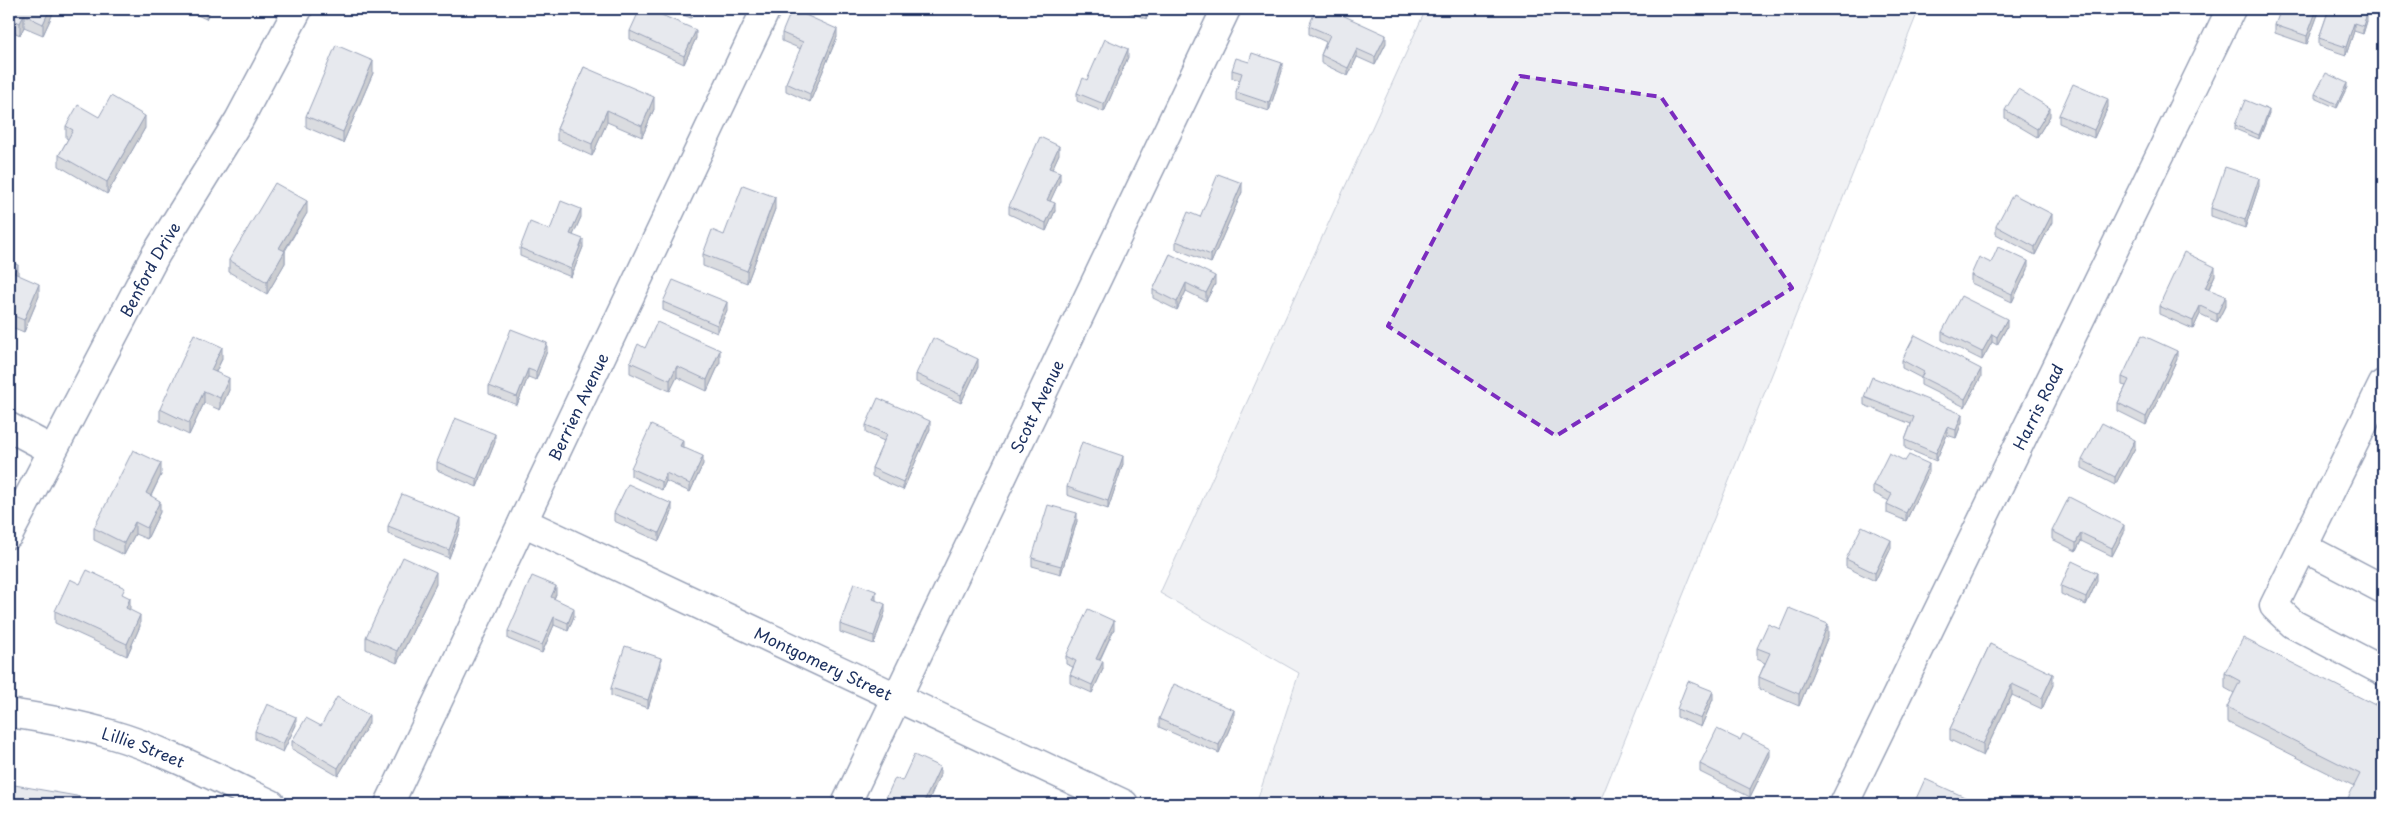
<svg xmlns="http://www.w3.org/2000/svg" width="2392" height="813" font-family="'Playpen Sans',sans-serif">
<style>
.green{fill:#dee1e7;stroke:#7c88a2}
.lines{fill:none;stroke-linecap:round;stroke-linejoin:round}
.minor-casing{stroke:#1b2f5e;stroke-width:31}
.minor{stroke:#fff;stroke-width:28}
.wall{fill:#aeb1bb;stroke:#1b2f5e}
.shaded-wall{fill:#8d9099;stroke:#1b2f5e}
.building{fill:#caceda;stroke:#1b2f5e}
.marked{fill:none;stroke:#7b2cbf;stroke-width:4;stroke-dasharray:10 6;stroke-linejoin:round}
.labels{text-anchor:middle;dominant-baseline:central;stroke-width:4;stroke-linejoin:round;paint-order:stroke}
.street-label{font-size:16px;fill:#1b2f5e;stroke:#fff}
</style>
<rect width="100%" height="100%" fill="#fff"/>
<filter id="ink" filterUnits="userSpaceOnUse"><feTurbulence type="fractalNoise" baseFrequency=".02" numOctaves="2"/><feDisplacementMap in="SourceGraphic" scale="10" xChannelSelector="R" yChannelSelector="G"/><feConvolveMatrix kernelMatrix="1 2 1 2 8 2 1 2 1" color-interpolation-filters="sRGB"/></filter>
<g filter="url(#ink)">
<path class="green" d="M1426 9H1919L1599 804H1256L1299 673 1160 593Z"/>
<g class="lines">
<g class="minor-casing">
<g id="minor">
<path d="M2383 384 2303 547 2383 589"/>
<path d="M9 427 52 450"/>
<path id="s1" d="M523 522 1124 804"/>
<path id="s2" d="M9 534 156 254 239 120 298 9"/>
<path d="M2303 547 2274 606 2293 624 2383 671"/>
<path id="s3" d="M9 713C43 718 77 724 110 734 166 750 218 779 271 804"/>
<path id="s4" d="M389 804 766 9"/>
<path id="s5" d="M846 804 1226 9"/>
<path id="s6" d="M1844 804 2231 9"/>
</g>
</g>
<use href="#minor" class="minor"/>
</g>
<path class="wall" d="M9 9H55L43 35 24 27 20 35 9 30Z
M184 9H211L206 19Z
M668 9H695L691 18Z
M846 9H861L859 14Z
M1122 9H1150L1146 19Z
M2320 9 2307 44 2275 33V25Z
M2329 9 2367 21 2363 34 2354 31 2346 55 2319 46V38Z
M1309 26 1386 43 1375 65 1357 57 1348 76 1321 63V55L1326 42 1309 34Z
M630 31 696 38 684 64 630 39Z
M782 33 837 37 810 102 786 91V83L801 49 782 41Z
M1128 57 1104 112 1077 101V93L1087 80Z
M1249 62 1282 71 1269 111 1236 100V92L1240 80 1232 78V70Z
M584 67 654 109 642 137 607 122 592 156 557 140V129Z
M373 73 343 143 306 127V116Z
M2347 87 2337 108 2315 98V94Z
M2108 107 2094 138 2059 123V115Z
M2005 110 2050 116 2037 137 2005 118Z
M2269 114 2259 139 2235 129V125Z
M66 126 145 128 107 194 59 166V155L68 139 66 138Z
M1059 154 1052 169 1060 180 1050 201 1055 211 1046 231 1009 214V206Z
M2259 186 2245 228 2211 216V208Z
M1242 192 1211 263 1176 249V241L1200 217Z
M775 209 747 283 703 266V254L724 235Z
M307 213 285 251V263L267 294 229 272V260Z
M581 217 573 235 583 247 571 277 520 256V248L550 230Z
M2052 222 2035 255 1996 234V226Z
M1170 254 1215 284 1206 301 1186 291 1177 310 1153 298V290Z
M9 261 18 275 39 296 24 332 9 326Z
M1991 263 2028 269 2012 302 1971 283V275Z
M2215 275 2209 289 2226 304 2217 322 2200 314 2193 329 2159 314V306Z
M663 302 727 310 717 333 663 310Z
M2007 327 1997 345 1992 342 1982 360 1942 340V332Z
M645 348 720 362 707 391 677 377 670 391 630 373V362Z
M547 351 536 380 528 377 517 405 489 394V386Z
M222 359 216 372 229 390 220 410 204 403 189 435 160 421V409Z
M2177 359 2146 425 2118 411V403L2126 386 2122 385V377Z
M1902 360 1981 377 1965 407 1921 385V378L1902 368Z
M978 367 961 403 916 382V374Z
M1864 397 1962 422 1956 438 1947 435 1936 461 1905 448V440L1911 424 1864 405Z
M866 425 930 429 903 490 872 476V468L884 441 866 433Z
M495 442 477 487 437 470V462Z
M683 447 703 464 690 492 666 481 662 490 631 476V468Z
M2135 448 2115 485 2082 468V460Z
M1123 464 1108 509 1067 495V487Z
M1929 472 1906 521 1887 513V504L1889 501 1873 493V485Z
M161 475 151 496 160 512 147 539 135 534 124 555 94 540V528Z
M672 512 659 541 614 521V513Z
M1077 521 1061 574 1032 566V558Z
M388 526H461L449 558 388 534Z
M2052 531 2124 533 2112 556 2081 541 2076 551 2052 539Z
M1891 548 1875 581 1846 567V559Z
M2097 581 2086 605 2061 594V586Z
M80 584 125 596 130 610 140 626 127 656 55 623V611Z
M436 584 397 663 366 649V637Z
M556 594 554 599 574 616 568 631 554 625 542 653 508 639V631Z
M876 599V600L885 612 874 644 840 632V624Z
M1114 629 1100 660 1103 669 1092 693 1070 683V675L1073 667 1066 664V656Z
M1780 629 1828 636 1799 706 1759 689V677L1765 663 1757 659V648Z
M1990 644 2053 685 2042 709 2012 695 1983 756 1950 740V729Z
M661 666 648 708 611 696V688Z
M2225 673 2383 709V804L2354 786 2227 722V707L2234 693 2225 688Z
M1713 699 1701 727 1677 717V709Z
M1234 718 1219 753 1159 727V719Z
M369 723 338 776 292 749V741L321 726Z
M296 725 283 752 255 739V731Z
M1770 756 1750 797 1700 772V764Z
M940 775 927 804H886V798L902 781Z
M1915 801 1969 804H1915Z"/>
<path class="shaded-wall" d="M50 9H55L43 35V24Z
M206 9H211L206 19Z
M692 9H695L691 18V10Z
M1147 9H1150L1146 19V11Z
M2317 9H2320L2307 44V36Z
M2367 13V21L2363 34V26Z
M24 15V27L20 35V23Z
M2354 23V31L2346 55V47Z
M837 29V37L810 102V94Z
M696 30V38L684 64V56Z
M1386 35V43L1375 65V57Z
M1128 49V57L1104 112V104Z
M1357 49V57L1348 76V68Z
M373 61V73L343 143V132Z
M1282 63V71L1269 111V103Z
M2347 83V87L2337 108V104Z
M654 97V109L642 137V126Z
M2108 99V107L2094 138V130Z
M2050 108V116L2037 137V129Z
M607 110V122L592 156V144Z
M2269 110V114L2259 139V135Z
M145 116V128L107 194V182Z
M1059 146V154L1049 176V168Z
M1060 172V180L1047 208V200Z
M2259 178V186L2245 228V220Z
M1242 183V192L1211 263V255Z
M775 197V209L747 283V271Z
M307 201V213L279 259V248Z
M1055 203V211L1046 231V223Z
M581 209V217L570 242V234Z
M2052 214V222L2035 255V247Z
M583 239V247L571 277V269Z
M285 251V263L267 294V282Z
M2028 261V269L2012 302V294Z
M18 265V277L14 273Z
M2215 267V275L2205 296V288Z
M1215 276V284L1206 301V293Z
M1186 283V291L1177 310V302Z
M39 284V296L24 332V320Z
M2226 296V304L2217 322V314Z
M727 302V310L717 333V325Z
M2200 306V314L2193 329V321Z
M2007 319V327L1997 345V337Z
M1992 334V342L1982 360V352Z
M547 343V351L536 380V372Z
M222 347V359L211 381V370Z
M720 350V362L707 391V380Z
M2177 351V359L2146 425V417Z
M978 359V367L961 403V395Z
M677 366V377L670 391V380Z
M528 369V377L517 405V397Z
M1981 369V377L1965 407V399Z
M229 378V390L220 410V398Z
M204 391V403L189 435V423Z
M1962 414V422L1956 438V430Z
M930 421V429L903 490V482Z
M1947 427V435L1936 461V453Z
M495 434V442L477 487V479Z
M683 440V448L680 446Z
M2135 440V448L2115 485V477Z
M703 456V464L690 492V484Z
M1123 456V464L1108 509V501Z
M161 463V475L146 505V493Z
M1929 464V472L1906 521V513Z
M666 473V481L662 490V482Z
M160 501V512L147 539V528Z
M672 504V512L659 541V533Z
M1077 513V521L1061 574V566Z
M461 518V526L449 558V550Z
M135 522V534L124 555V543Z
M2124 525V533L2112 556V548Z
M2081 533V541L2076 551V543Z
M1891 540V548L1875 581V573Z
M436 572V584L397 663V651Z
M2097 573V581L2086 605V597Z
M556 586V594L551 605V597Z
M876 591V599L873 607V599Z
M130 598V609L126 620V608Z
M885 604V612L874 644V636Z
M574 608V616L568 631V623Z
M140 615V626L127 656V644Z
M554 617V625L542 653V645Z
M1114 621V629L1096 667V659Z
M1828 624V636L1799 706V694Z
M661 658V666L648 708V700Z
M1103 661V669L1092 693V685Z
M2053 674V685L2042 709V698Z
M2012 684V695L1983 756V744Z
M1713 691V699L1701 727V719Z
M1234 710V718L1219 753V745Z
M369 715V723L338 776V768Z
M296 717V725L283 752V744Z
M1770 748V756L1750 797V789Z
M940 767V775L927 804H923Z"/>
<path class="building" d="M9 9H50L43 24 24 15 20 23 9 18Z
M640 9H648L696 30 684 56 630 31Z
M792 9 837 29 810 94 786 83 803 42 782 33Z
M1140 9H1147L1146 11Z
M1316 9H1329L1386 35 1375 57 1357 49 1348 68 1321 55 1330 35 1309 26Z
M2281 9H2317L2307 36 2275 25Z
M2329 9H2356L2367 13 2363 26 2354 23 2346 47 2319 38Z
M1105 39 1128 49 1104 104 1077 93 1083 78 1087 80Z
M336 45 373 61 343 132 306 116Z
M1252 53 1282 63 1269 103 1236 92 1242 73 1232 70 1236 58 1249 62Z
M584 67 654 97 642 126 607 110 592 144 557 129Z
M2326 73 2347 83 2337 104 2315 94Z
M2073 84 2108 99 2094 130 2059 115Z
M2018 89 2050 108 2037 129 2005 110Z
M111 96 145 116 107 182 59 155 73 130 66 126 78 105 99 117Z
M2245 100 2269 110 2259 135 2235 125Z
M1040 137 1059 146 1049 168 1060 172 1047 200 1055 203 1046 223 1009 206Z
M2225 167 2259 178 2245 220 2211 208Z
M1218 174 1242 183 1211 255 1176 241 1188 212 1200 217Z
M275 183 307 201 279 248 285 251 267 282 229 260Z
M743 185 775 197 747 271 703 254 712 230 724 235Z
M2013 194 2052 214 2035 247 1996 226Z
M561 201 581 209 570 234 583 239 571 269 520 248 530 222 550 230Z
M1998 247 2028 261 2012 294 1971 275 1979 257 1991 263Z
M2184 252 2215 267 2205 288 2226 296 2217 314 2200 306 2193 321 2159 306Z
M1170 254 1215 276 1206 293 1186 283 1177 302 1153 290Z
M9 261 18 265 14 273 39 284 24 320 9 314Z
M673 280 727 302 717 325 663 302Z
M1961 296 2007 319 1997 337 1992 334 1982 352 1942 332Z
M657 322 720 350 707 380 677 366 670 380 630 362 638 344 645 348Z
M511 329 547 343 536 372 528 369 517 397 489 386Z
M194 334 222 347 211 370 229 378 220 398 204 391 189 423 160 409Z
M1915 335 1981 369 1965 399 1921 377 1924 372 1902 360Z
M2142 335 2177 351 2146 417 2118 403 2129 380 2122 377Z
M933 338 978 359 961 395 916 374Z
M1872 377 1962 414 1956 430 1947 427 1936 453 1905 440 1914 417 1864 397Z
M878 398 930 421 903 482 872 468 887 434 866 425Z
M455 418 495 434 477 479 437 462Z
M2102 423 2135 440 2115 477 2082 460Z
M651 425 683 440 680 446 703 456 690 484 666 473 662 482 631 468Z
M1082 442 1123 456 1108 501 1067 487Z
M133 450 161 463 146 493 160 501 147 528 135 522 124 543 94 528Z
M1889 453 1905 461 1909 455 1929 464 1906 513 1887 504 1892 494 1873 485Z
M628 484 672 504 659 533 614 513Z
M402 494 461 518 449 550 388 526Z
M2069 497 2124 525 2112 548 2081 533 2076 543 2052 531Z
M1048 505 1077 513 1061 566 1032 558Z
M1862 526 1891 540 1875 573 1846 559Z
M403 557 436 572 397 651 366 637Z
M2072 561 2097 573 2086 597 2061 586Z
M87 570 125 588 122 594 130 598 126 608 140 615 127 644 55 611 70 579 80 584Z
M532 576 556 586 551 597 574 608 568 623 554 617 542 645 508 631Z
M854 583 876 591 873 599 885 604 874 636 840 624Z
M1789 608 1828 624 1799 694 1759 677 1770 653 1757 648 1768 624 1780 629Z
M1088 609 1114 621 1096 659 1103 661 1092 685 1070 675 1076 661 1066 656Z
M2243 638 2383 709V804H2345L2360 774 2227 707 2240 681 2225 673Z
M1990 644 2053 674 2042 698 2012 684 1983 744 1950 729Z
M625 646 661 658 648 700 611 688Z
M1688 681 1713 691 1701 719 1677 709Z
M1174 684 1234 710 1219 745 1159 719Z
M337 697 369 715 338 768 292 741 306 718 321 726Z
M267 704 296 717 283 744 255 731Z
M1717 729 1740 740 1743 734 1770 748 1750 789 1700 764Z
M914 755 940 767 923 804H900L886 798 895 778 902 781Z
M1925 779 1969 799 1966 804H1922L1915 801Z
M9 784 93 799 92 804H9Z"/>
</g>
<path d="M0 0H2392V813H0ZM1520 76 1661 97 1792 288 1556 436 1388 326Z" fill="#fff" fill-opacity=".55" fill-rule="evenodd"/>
<path class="marked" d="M1520 76 1661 97 1792 288 1556 436 1388 326Z"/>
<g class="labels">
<g class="street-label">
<text stroke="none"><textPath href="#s2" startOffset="300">Benford Drive</textPath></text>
<text stroke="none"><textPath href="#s4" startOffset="440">Berrien Avenue</textPath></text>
<text stroke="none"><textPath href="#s5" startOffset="441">Scott Avenue</textPath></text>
<text stroke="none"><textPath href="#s6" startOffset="442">Harris Road</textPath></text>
<text stroke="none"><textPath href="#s1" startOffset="332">Montgomery Street</textPath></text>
<text stroke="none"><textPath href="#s3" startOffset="139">Lillie Street</textPath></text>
</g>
</g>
<rect width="2392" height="813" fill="none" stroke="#fff" stroke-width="30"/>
<rect x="15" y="15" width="2362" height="783" fill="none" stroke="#1b2f5e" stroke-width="2" filter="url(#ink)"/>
</svg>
